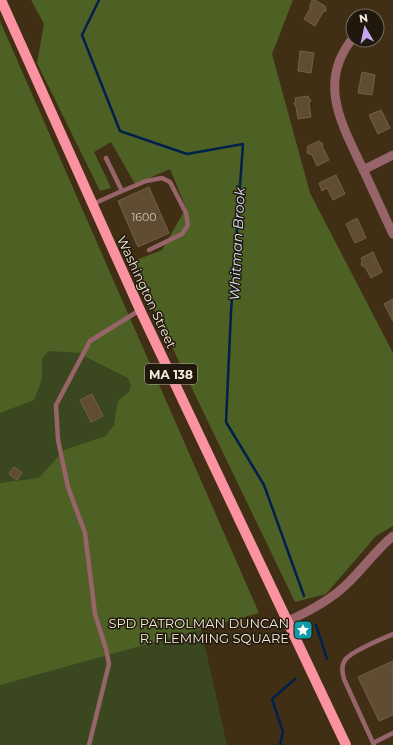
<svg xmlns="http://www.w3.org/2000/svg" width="393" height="745" font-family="Montserrat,sans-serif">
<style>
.green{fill:#3b481f}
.forest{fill:#4e6124}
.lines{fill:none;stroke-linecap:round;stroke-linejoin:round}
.stream{stroke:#01204c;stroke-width:2.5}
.building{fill:#5f4c32;stroke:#736045}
.lane{stroke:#97646a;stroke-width:4.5}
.street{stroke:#97646a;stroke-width:9}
.primary{stroke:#fb92a1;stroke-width:10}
.labels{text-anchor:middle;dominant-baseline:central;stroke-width:3;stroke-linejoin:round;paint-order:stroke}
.number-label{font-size:11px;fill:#d0c3b2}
.shield{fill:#20180d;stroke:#b6ac9e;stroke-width:1}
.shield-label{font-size:12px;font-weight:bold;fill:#f6ebdc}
.street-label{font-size:13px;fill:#f6ebdc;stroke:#20180d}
.poi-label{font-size:13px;fill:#f6ebdc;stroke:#20180d;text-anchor:end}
.water-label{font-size:14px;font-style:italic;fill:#d8e3f2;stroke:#20180d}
</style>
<rect width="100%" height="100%" fill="#402f15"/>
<path class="green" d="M43 166 163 437 174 507 227 745H0V191Z"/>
<path class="forest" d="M31 0H293L272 54 310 193 393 353V526L376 536 326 594 295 602 131 262 162 250 186 208 170 169 135 184 111 142 94 152 111 188 100 191 37 63 44 24Z
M0 21 259 613 0 685V483L39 478 64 450 106 436 114 425 118 401 129 392 131 385 128 378 88 358 81 353 49 351 42 358V379L34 400 0 413Z"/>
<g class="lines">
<path class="stream" d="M99 0 82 35 120 131 187 154 243 144 231 312 226 422 264 485 304 596
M316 625 327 659
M280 745 283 732 272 699 295 679"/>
</g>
<path class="building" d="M312 0H315L325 6 326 11 323 12 315 26 304 19 310 9V5Z
M300 51 314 53 311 73 298 71Z
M362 72 375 75 372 95 358 93Z
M308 96 311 101 309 103 311 117 298 119 296 107 294 103 296 102 295 98Z
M381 110 390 128 378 134 369 115Z
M319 141 323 144 322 146 329 160 317 166 312 155 307 153 308 146Z
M336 175 345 194 333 200 327 188 322 191 319 183Z
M149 187 169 233 138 247 118 201Z
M357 218 366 238 355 243 346 224Z
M373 252 382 272 371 278 365 267 361 265 362 260 361 258Z
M393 299V321L384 304Z
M92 394 103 416 91 422 80 400Z
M14 467 22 473 17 480 9 474Z
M393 661V715L379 721 358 677Z"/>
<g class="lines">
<path class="lane" d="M122 191 146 181 162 178 170 182 186 213 188 225 182 234 149 250
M93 204 122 191 106 158
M373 743 393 733
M89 745 109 664 106 649 95 614 85 533 68 487 58 440 56 405 90 341 140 310
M374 745 344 679C342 672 341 666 345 660 351 651 382 639 393 634"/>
<path class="street" d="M353 38C318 81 340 121 361 165 372 188 382 211 393 234
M363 170 393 155
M288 621C310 611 333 599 350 581 365 566 377 549 393 536"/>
<path class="primary" d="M1 0 140 310 346 745"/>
</g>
<defs>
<g id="sight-square" transform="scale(1)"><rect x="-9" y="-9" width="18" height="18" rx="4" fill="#0f9aa8" stroke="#20180d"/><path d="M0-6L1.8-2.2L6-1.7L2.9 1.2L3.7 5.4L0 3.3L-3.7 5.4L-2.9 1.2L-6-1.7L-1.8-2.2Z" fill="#fff"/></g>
</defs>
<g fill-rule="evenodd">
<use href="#sight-square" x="303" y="630"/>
</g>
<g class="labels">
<g class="number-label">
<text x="144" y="217">1600</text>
</g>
<rect class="shield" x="145" y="364" width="52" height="20" rx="3"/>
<g class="shield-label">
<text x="171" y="374">MA 138</text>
</g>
<g class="street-label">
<text transform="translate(147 292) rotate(65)">Washington Street</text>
</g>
<g class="poi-label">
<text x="289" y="623">SPD PATROLMAN DUNCAN<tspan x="289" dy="15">R. FLEMMING SQUARE</tspan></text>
</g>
<g class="water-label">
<text transform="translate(237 244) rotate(-87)">Whitman Brook</text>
</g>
</g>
<g transform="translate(365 28) rotate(351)"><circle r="19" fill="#20180d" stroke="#766c60"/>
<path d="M0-3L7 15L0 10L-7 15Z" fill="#c4a7f1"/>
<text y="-6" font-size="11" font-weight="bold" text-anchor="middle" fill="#f6ebdc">N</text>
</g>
</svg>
